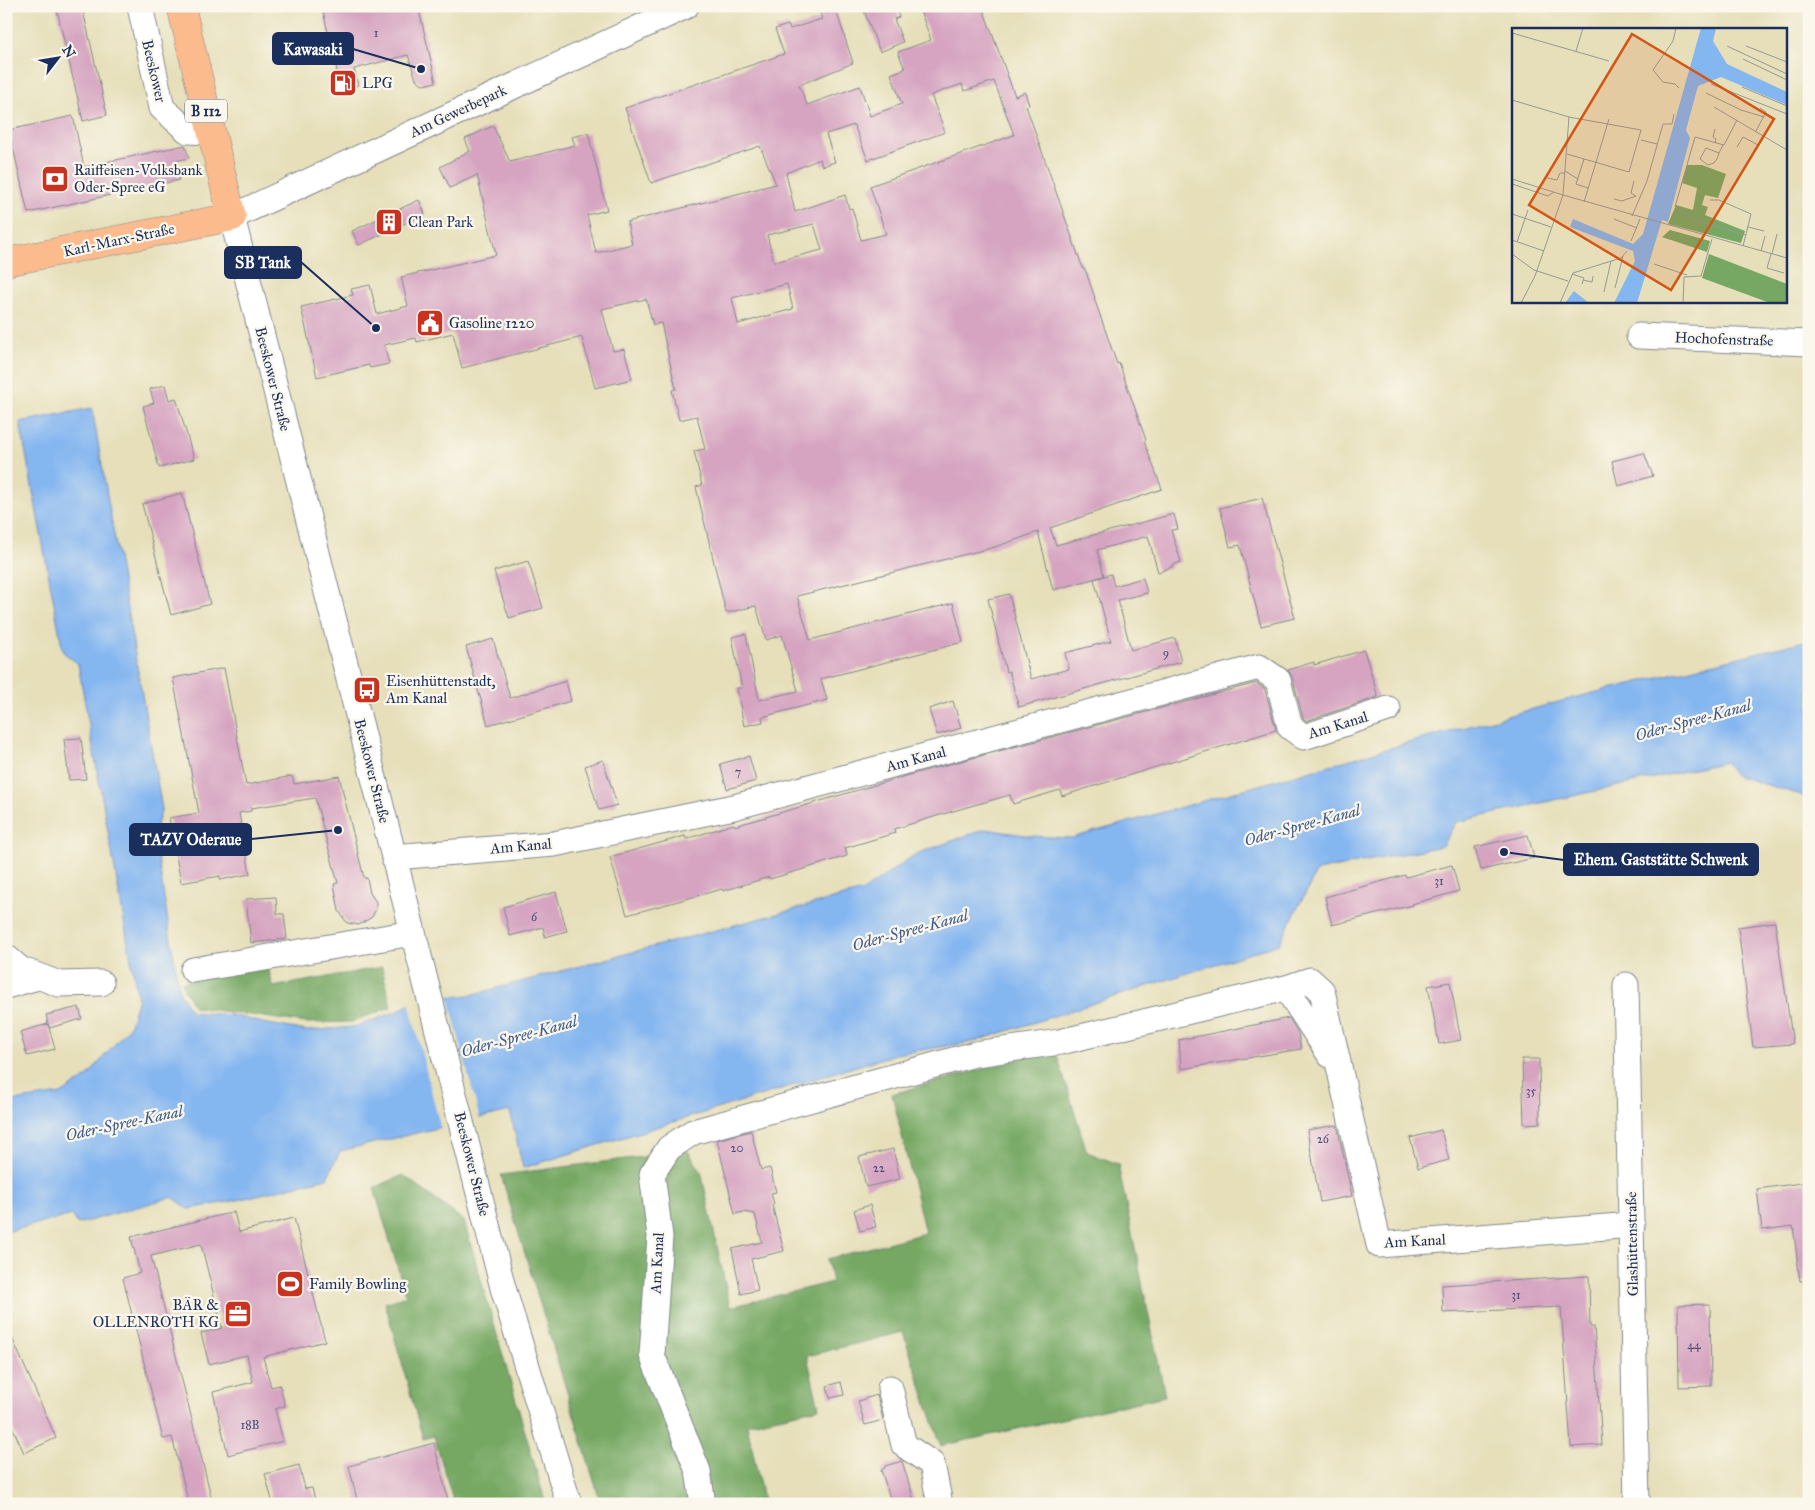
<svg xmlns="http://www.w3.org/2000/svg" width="1815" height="1510" font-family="'IM FELL Great Primer',serif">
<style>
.forest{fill:#76a863;stroke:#486c60}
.water{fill:#84b6f0;stroke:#5072a7}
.pier{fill:#e6dfba}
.building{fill:#d6a4c1;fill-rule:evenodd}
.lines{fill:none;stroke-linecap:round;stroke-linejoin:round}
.minor-casing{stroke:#80878c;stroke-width:27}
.major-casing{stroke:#80878c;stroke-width:29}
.minor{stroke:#fff;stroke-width:25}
.major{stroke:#fbbb8d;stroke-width:28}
.labels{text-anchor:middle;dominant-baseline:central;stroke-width:4.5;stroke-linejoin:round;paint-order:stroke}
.number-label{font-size:12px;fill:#4a4c77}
.shield{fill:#fbf7ec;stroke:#5e6b89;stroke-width:1}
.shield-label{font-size:14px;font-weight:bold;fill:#1b2f5e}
.street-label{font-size:15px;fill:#1b2f5e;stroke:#fbf7ec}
.poi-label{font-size:15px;fill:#1b2f5e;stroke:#fbf7ec;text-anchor:start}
.water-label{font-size:16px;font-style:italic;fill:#3a588a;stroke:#fbf7ec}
.inset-road{fill:none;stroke:#959995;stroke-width:1}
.view{fill:#d45514;fill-opacity:0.15;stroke:#d45514;stroke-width:2.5}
.inset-edge{fill:none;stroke:#1b2f5e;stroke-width:2.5}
.leader{fill:none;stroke:#1b2f5e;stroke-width:2}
.callout-dot{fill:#1b2f5e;stroke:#fbf7ec;stroke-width:2}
.callout{fill:#1b2f5e;stroke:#1b2f5e;stroke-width:2}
.callout-label{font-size:16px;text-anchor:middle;font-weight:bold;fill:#fff}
</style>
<rect width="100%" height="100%" fill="#fbf7ec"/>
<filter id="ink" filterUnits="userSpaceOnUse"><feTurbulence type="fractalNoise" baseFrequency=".02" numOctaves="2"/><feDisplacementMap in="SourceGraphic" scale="10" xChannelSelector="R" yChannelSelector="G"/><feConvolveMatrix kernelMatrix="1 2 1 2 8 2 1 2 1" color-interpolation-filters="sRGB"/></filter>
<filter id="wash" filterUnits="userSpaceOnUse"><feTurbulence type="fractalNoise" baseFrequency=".0096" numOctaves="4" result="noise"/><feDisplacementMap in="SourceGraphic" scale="20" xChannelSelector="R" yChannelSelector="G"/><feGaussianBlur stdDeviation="1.12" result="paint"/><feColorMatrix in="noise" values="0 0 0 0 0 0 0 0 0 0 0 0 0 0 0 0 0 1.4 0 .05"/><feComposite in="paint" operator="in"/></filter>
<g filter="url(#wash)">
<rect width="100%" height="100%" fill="#e6dfba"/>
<path class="forest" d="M268 967 273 987 382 967 391 1007 352 1022 306 1023 194 1007 185 991 182 982Z
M1055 1049 1087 1152 1118 1164 1165 1396 941 1446 903 1332 807 1356 819 1408 747 1424 764 1504H601L501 1175 688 1151 701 1171 730 1307 832 1282 827 1259 925 1233 892 1094Z
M403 1175 464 1221 546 1504H454L434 1436 423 1439 385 1303 406 1296 374 1188Z"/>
<path class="water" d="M92 408 162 809 154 833 179 991 191 1012 231 1015 263 1023 307 1031 354 1027 396 1012 418 999 471 995 863 891 916 854 985 829 1031 836 1072 838 1404 744 1573 698 1809 640V804L1801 795 1734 775 1726 762 1456 822 1442 846 1317 871 1279 944 973 1042 896 1054 523 1168 510 1111 340 1151 327 1178 233 1201 189 1209 172 1197 78 1224 72 1215 6 1232V1102L61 1094 87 1077 129 1027 138 999 78 664 63 652 20 422Z"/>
<path class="pier" d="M448 995 480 1120 441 1130 409 1002 417 997Z"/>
<g id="blocks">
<path class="building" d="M56 6H82L107 115 83 121Z
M343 6H418L436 82 424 85 416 79 408 55 354 69 358 85 337 91 333 75 337 71 323 11Z
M862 6H895L899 17 894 19 903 42 880 52Z
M932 6H982L1015 96 1025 92 1029 105 1026 106 1083 269H1085L1095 298H1094L1117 364 1119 363 1146 440 1144 441 1162 489 1050 528 1056 545 1174 514 1178 529 1171 530 1181 562 1172 565V567L1158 572 1148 536 1097 550 1104 576 1053 590 1038 532 995 547 797 596 810 640 953 603 963 642 821 679 827 700 762 717 763 722 744 726 737 688H742L732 637 746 634 759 700 798 691 782 635 766 640 756 606 726 613 696 487 702 485 694 451 705 449 697 416 679 420 672 390 676 389 661 323 653 325 646 299 602 309 613 351 624 349 632 379 595 388 582 337 462 368 453 333 417 342 416 338 384 345 389 364 370 368 369 365 317 377 301 307 353 295 351 289 370 285 377 314 408 306 401 277 496 255 477 175 450 188 440 167 470 151 465 139 493 126 510 162 575 145 572 137 588 133 607 210 587 215 596 253 632 244 627 222 776 184 760 146 651 183 625 108 784 54 775 29 788 25 790 29 822 19 820 12 835 7 853 63 799 85 807 105 860 86 870 116 902 104 891 74 905 69 898 52 931 40 920 10ZM994 81 1014 135 870 186 886 234 861 240 852 208 849 209 845 195 795 212 786 173 820 159 822 166 835 162 826 134 854 125 868 160 945 132 931 95 962 84 964 91ZM814 224 822 250 774 262 767 235ZM787 284 793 309 738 324 732 298Z
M73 116 84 167 185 145 189 158 175 161 179 180 28 213 9 130Z
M419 200 425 214 359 245 352 231Z
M165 385 169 400 176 398 194 459 159 468 143 406 154 403 150 389Z
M1644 453 1653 476 1618 486 1612 461Z
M182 493 210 604 171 615 142 504Z
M1262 498 1295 618 1261 626 1240 545 1230 547 1220 508Z
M528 561 543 608 509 618 494 571Z
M1111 574 1114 586 1143 578 1147 593 1118 600 1131 650 1175 638 1181 662 1019 707 1009 671 1006 672 988 599 1009 594 1031 679 1069 669 1065 653 1111 641 1094 579Z
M493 639 510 698 566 681 571 701 488 725 466 647Z
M1364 650 1378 697 1306 721 1303 718 1292 676 1288 670 1314 662V665Z
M224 668 246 785 292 776 294 784 339 776 364 878H367L370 893 376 902V909L372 917 359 925 347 923 339 911 334 884 338 883 315 798 251 808V811L239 813 250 874 220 880V876L181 883 169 818 199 813 173 678Z
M1256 683 1265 689 1276 730 1062 796 1060 790 1013 804 1010 795 960 809 894 829 895 833 845 848 847 856 770 879 769 877 723 891 722 889 627 915 610 857 685 836 686 839 734 824 735 826 916 773Z
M953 701 961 728 937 735 929 709Z
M81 738 86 779 69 780 64 739Z
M749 756 756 781 727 789 720 764Z
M603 760 617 805 599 810 585 766Z
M1528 835 1534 858 1481 870 1475 847Z
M1452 865 1459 891 1412 904 1413 905 1332 925 1325 897 1405 875 1406 877Z
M556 892 567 931 545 937 543 927 510 936 503 907Z
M276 897 277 914H284L287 939 251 943 246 899Z
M1775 922 1793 1044 1753 1047 1738 927Z
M1450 982 1461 1040 1439 1044 1428 986Z
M79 1007 82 1019 49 1028 46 1015Z
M1289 1018 1298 1033 1301 1049 1181 1069 1179 1040Z
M48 1024 55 1049 27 1056 20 1032Z
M1522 1059H1539L1540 1123 1524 1124Z
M1337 1125 1352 1196 1320 1202 1307 1130Z
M1441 1130 1449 1160 1418 1168 1410 1138Z
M751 1131 761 1170 770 1168 776 1192 771 1193 774 1204 772 1205 784 1251 751 1259 758 1290 741 1294 732 1249 762 1242 755 1214 744 1212 735 1214 717 1140Z
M893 1149 900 1179 866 1187 859 1157Z
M1809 1182V1281H1800L1793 1226 1762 1230 1757 1189Z
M870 1205 876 1227 860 1231 854 1210Z
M234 1212 239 1232 294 1218 325 1341 263 1357 271 1387 280 1385 285 1406 275 1409 283 1441 228 1455 213 1392 253 1382 247 1355 209 1364 201 1333 222 1328 201 1244 151 1256 212 1500 189 1504 172 1437 163 1439 123 1278 140 1273 131 1237Z
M1589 1276 1590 1327H1594L1602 1445 1571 1447 1561 1307 1443 1313 1442 1285Z
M1710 1304 1711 1386 1679 1387 1678 1305Z
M6 1324 56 1438 24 1453 6 1413Z
M841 1382 844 1395 830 1398 827 1386Z
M877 1395 883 1420 865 1425 858 1401Z
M434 1443 449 1504H358L349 1466Z
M902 1461 914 1500 903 1504H892L881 1470 885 1468V1466Z
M299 1465 305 1489 312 1488 316 1504H273L265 1474Z"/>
</g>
</g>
<g filter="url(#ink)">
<use href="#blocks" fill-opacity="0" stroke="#80878c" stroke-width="1"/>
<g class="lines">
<g class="minor-casing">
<path id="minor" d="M140 6 162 108 188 131 212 132
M1639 336 1809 343
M394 857 554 844 734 807 1259 667 1278 680 1290 727 1304 737 1388 709
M6 957 20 969 59 984 101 983
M193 970 413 933
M1626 985 1637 1504
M6 986 38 977
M1286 988 1330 1055
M890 1388 904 1445 932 1464 940 1504
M569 1504 503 1288 232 217 686 6
M703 1504 698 1471 652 1355 660 1236 652 1174 669 1148 693 1132 975 1054 1060 1042 1286 988 1310 980 1322 991 1379 1245 1632 1225"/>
</g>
<g class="major-casing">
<path id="major" d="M6 262 232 217 181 6"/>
</g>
<use href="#minor" class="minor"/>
<use href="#major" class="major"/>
</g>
</g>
<defs>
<g id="fuel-square" transform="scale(1.4375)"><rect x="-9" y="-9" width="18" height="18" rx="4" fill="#c8321e" stroke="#fbf7ec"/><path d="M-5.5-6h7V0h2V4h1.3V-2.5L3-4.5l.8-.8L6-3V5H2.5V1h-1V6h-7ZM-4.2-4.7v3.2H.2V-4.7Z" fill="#fff"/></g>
<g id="bank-square" transform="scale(1.4375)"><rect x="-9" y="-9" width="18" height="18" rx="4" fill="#c8321e" stroke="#fbf7ec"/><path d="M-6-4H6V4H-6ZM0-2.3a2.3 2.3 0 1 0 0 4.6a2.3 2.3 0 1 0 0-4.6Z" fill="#fff"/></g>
<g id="building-square" transform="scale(1.4375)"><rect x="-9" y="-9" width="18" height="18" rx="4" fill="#c8321e" stroke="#fbf7ec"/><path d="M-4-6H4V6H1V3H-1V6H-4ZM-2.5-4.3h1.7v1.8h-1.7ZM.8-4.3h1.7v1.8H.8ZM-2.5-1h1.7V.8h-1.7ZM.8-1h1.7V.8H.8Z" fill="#fff"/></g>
<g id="civic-square" transform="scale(1.4375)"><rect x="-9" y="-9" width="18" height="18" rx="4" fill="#c8321e" stroke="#fbf7ec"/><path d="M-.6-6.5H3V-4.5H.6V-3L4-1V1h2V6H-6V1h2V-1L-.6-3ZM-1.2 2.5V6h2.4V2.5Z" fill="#fff"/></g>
<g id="bus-square" transform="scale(1.4375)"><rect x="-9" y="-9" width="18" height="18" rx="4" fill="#c8321e" stroke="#fbf7ec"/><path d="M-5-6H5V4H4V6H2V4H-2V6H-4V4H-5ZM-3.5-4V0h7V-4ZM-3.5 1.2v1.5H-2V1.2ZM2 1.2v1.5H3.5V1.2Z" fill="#fff"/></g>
<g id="stadium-square" transform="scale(1.4375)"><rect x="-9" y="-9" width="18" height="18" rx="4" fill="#c8321e" stroke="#fbf7ec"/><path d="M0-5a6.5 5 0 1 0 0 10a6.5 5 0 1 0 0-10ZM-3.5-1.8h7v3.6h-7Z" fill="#fff"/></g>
<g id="office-square" transform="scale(1.4375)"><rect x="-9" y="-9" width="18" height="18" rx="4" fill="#c8321e" stroke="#fbf7ec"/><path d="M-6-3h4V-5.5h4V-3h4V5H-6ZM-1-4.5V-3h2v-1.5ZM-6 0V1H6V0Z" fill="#fff"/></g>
</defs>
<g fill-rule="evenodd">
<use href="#fuel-square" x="343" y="83"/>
<use href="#bank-square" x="55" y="179"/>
<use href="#building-square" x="389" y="222"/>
<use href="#civic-square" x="430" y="323"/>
<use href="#bus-square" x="367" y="690"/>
<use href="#stadium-square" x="290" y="1284"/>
<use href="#office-square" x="238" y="1314"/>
</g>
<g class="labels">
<g class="number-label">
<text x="376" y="33">1</text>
<text x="1166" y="653">9</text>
<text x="738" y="772">7</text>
<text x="1439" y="881">31</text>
<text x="534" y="917">6</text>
<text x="1531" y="1091">35</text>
<text x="1323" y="1139">26</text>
<text x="737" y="1148">20</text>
<text x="879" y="1168">22</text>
<text x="1516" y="1295">31</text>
<text x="1694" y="1345">44</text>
<text x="250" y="1425">18B</text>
</g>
<rect class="shield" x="185" y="99.5" width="42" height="23" rx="4"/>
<g class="shield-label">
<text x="206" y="111">B 112</text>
</g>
<g class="street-label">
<text transform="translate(154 71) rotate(77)">Beeskower</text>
<text transform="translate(458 111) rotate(-25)">Am Gewerbepark</text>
<text transform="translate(119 240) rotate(-12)">Karl-Marx-Straße</text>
<text transform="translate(1724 339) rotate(2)">Hochofenstraße</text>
<text transform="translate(273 379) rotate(76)">Beeskower Straße</text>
<text transform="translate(1338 725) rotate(-17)">Am Kanal</text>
<text transform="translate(916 759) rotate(-15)">Am Kanal</text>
<text transform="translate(372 771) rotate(76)">Beeskower Straße</text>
<text transform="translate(521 846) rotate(-5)">Am Kanal</text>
<text transform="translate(472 1164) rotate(76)">Beeskower Straße</text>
<text transform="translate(1415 1241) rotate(-3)">Am Kanal</text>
<text transform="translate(1632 1244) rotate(-91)">Glashüttenstraße</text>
<text transform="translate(657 1263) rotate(-87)">Am Kanal</text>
</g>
<g class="poi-label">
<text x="362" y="83">LPG</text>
<text x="74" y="170">Raiffeisen-Volksbank<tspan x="74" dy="17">Oder-Spree eG</tspan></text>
<text x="408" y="222">Clean Park</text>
<text x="449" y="323">Gasoline 1220</text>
<text x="386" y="681">Eisenhüttenstadt,<tspan x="386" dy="17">Am Kanal</tspan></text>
<text x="309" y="1284">Family Bowling</text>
<text x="219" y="1305" text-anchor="end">BÄR &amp;<tspan x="219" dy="17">OLLENROTH KG</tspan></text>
</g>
<g class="water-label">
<text transform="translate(1693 720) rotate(-15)">Oder-Spree-Kanal</text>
<text transform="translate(1302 825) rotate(-15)">Oder-Spree-Kanal</text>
<text transform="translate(910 930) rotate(-15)">Oder-Spree-Kanal</text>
<text transform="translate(519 1036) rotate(-15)">Oder-Spree-Kanal</text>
<text transform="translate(124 1123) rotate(-12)">Oder-Spree-Kanal</text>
</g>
</g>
<g transform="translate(1512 28)">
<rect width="275" height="275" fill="#e6dfba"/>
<path d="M175 137H190L214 146 206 170 193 167 190 177 196 179 193 187 233 203 229 215 156 196 164 177 181 182 185 160 170 155ZM158 202 198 213 195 224 150 209ZM197 226 275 256V275H258L190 250Z" fill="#76a863"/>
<path d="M189 0H204L201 13 215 36 275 64V77L209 49 186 58 174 102 178 110 156 194 150 192 125 275H102L123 233 121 223 58 199 61 191 121 216 131 206ZM62 263 77 275H53Z" fill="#84b6f0"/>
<path class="inset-road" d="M164 0 161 13 141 42 151 54 163 56 167 60M0 5 97 33M215 18 275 46M234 18 275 34M64 23 71 0M231 31 275 52M199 56 275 86M230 59 275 78M194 65 229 82 252 89M0 72 57 89 129 102 117 144 55 126M202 79 275 122M57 89 51 167 275 230M225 92 212 117 183 109 163 179 181 192 234 207M203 101 201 109 204 111 203 115M244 103 254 84 248 80M129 112 145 116M225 119 231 109 246 117 252 108M207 125 194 120 188 131 196 137 202 135 205 131 207 125 211 117M72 131 64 156 76 160M53 143 66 151M35 150 45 152 48 145H53M0 151 51 167 23 248 9 275M122 153 119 165 124 168M0 156 36 168 42 164M102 171 110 173 124 168M198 172H207L239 186 231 218M72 174 97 91M0 186 39 199M120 188 135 153 151 96H160L162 86M102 191 125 200M236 199 252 203M0 212 32 223M119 213 128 191M5 214 16 182M249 223 253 208M0 226 22 242 56 253M259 226 255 240 272 245M260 226 265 206M142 236 175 247M60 246 72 250 70 256M71 252 80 254 81 248M103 260 111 228M92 264 99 233M48 275 61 245 109 230 115 223M171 275 172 249 189 248 200 211"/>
<path class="view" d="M120 6 262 91 159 262 17 177Z"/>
<rect width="275" height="275" class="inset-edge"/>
</g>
<path class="leader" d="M421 69L353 49M376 328L301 262M338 830L251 839M1504 852L1564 860"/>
<g class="callout-dot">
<circle cx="421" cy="69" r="5"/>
<circle cx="376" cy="328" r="5"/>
<circle cx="338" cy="830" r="5"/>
<circle cx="1504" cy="852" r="5"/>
</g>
<g class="callout">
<rect x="273" y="33" width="80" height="31" rx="5"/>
<rect x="225" y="247" width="76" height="31" rx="5"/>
<rect x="130" y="824" width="121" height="31" rx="5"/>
<rect x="1564" y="844" width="194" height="31" rx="5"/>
</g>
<g class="callout-label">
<text x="313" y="55">Kawasaki</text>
<text x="263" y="268">SB Tank</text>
<text x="191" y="845">TAZV Oderaue</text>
<text x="1661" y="865">Ehem. Gaststätte Schwenk</text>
</g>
<rect width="1815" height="1510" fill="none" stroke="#fbf7ec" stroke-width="25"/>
<g transform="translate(58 58) rotate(59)" stroke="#fbf7ec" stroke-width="4" paint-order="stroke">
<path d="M0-4L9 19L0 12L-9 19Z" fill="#1b2f5e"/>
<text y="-8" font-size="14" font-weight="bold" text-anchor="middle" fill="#1b2f5e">N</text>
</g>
</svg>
